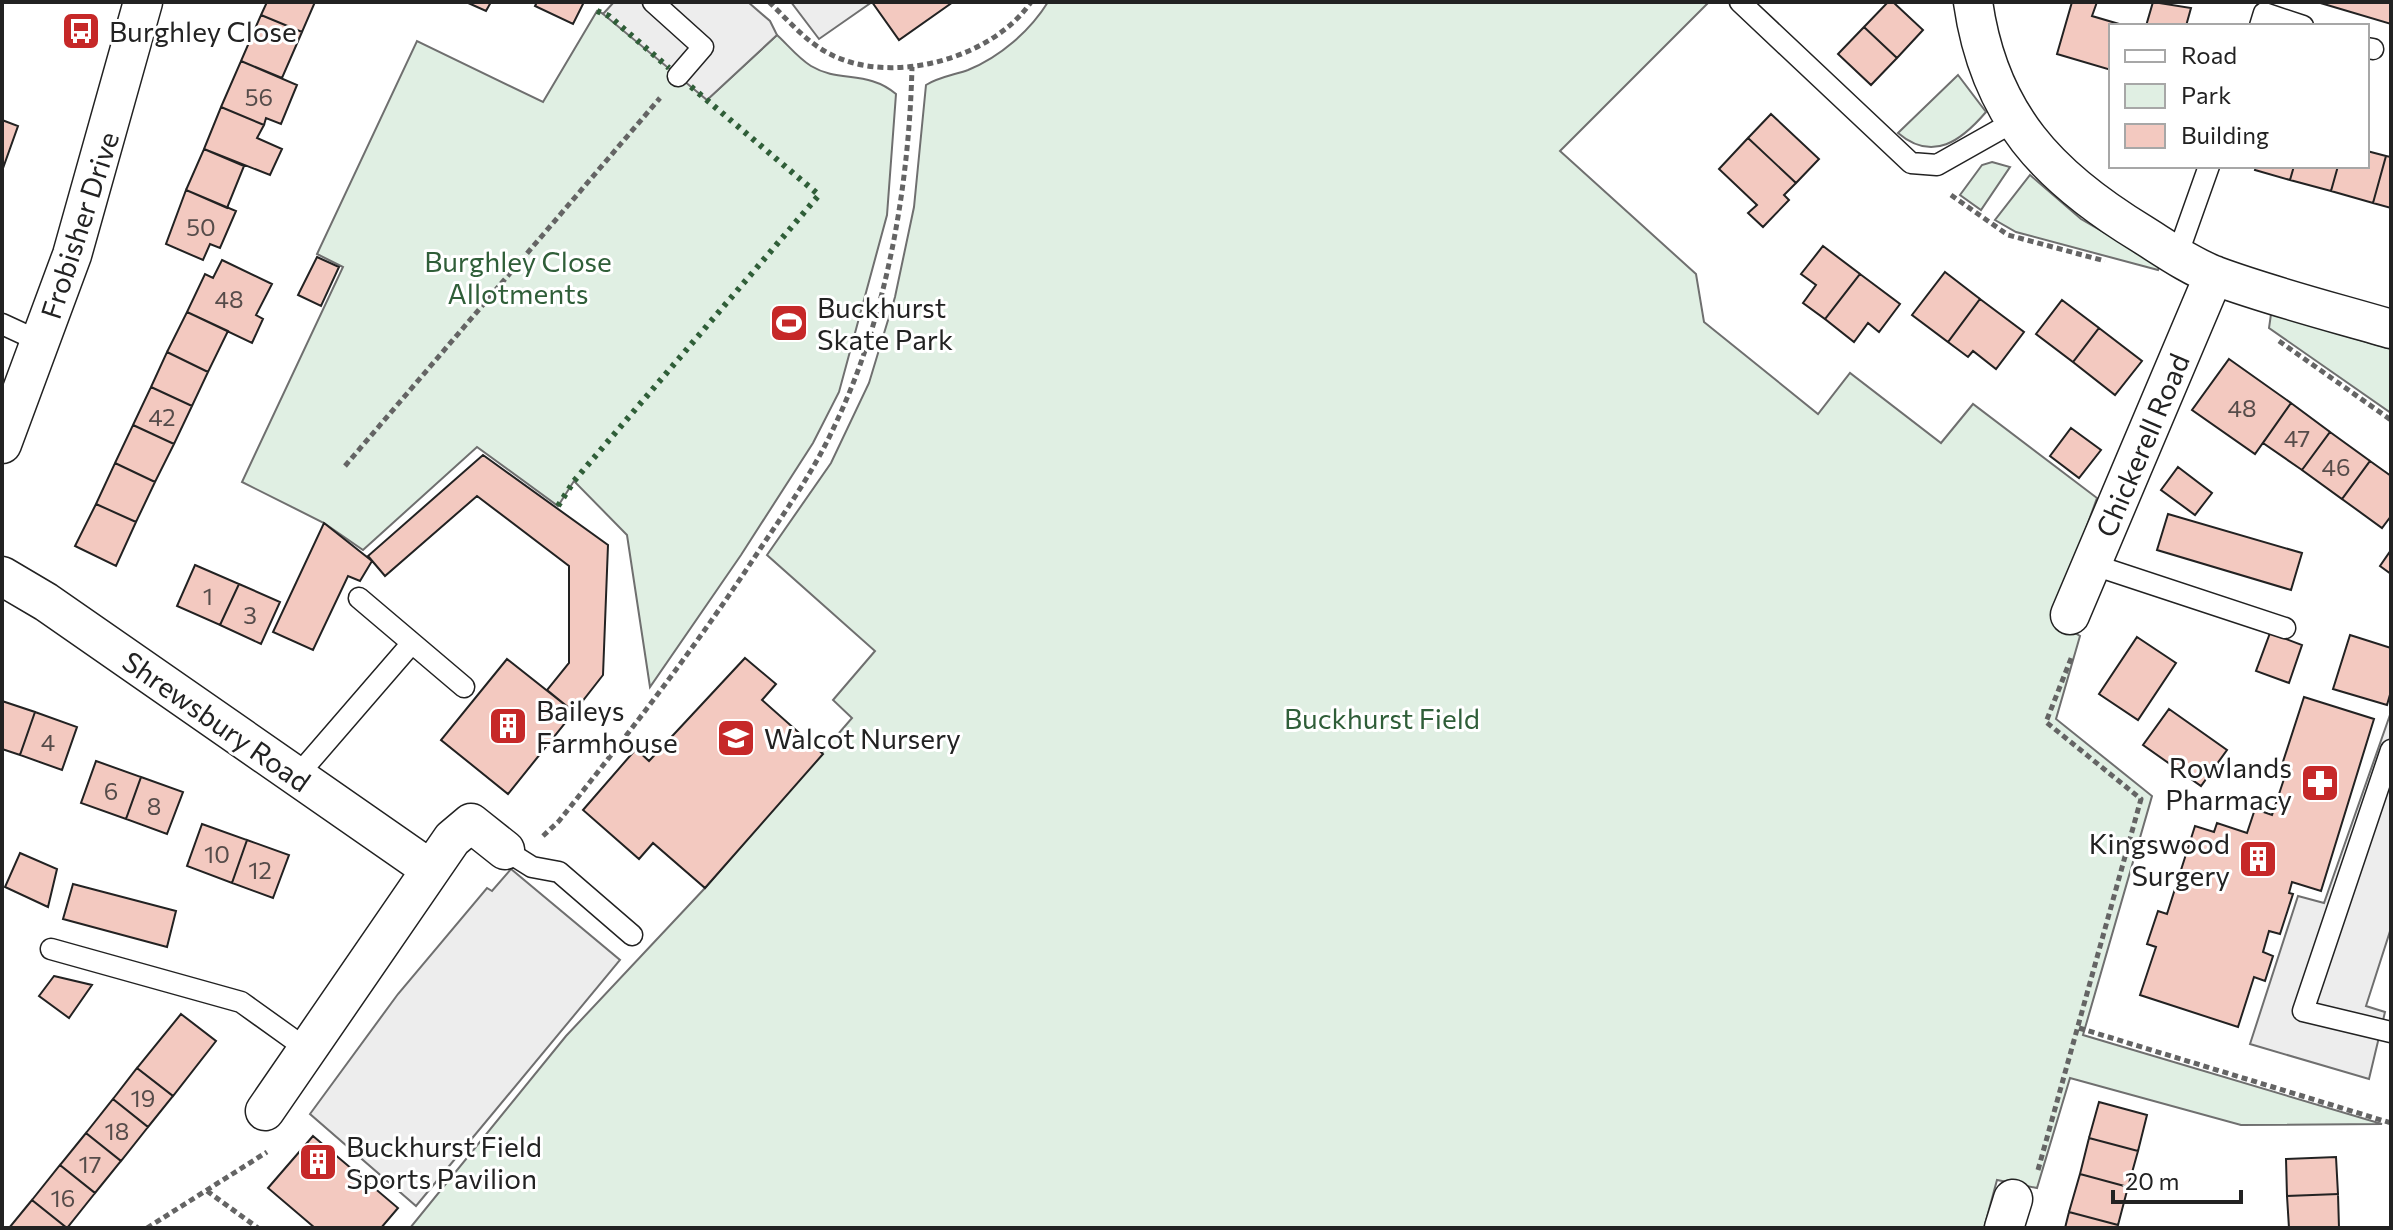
<svg xmlns="http://www.w3.org/2000/svg" width="2393" height="1230" font-family="Commissioner,sans-serif">
<style>
.green{fill:#e0efe3;stroke:#6f6f6f;stroke-width:2}
.parking{fill:#ededed;stroke:#6f6f6f;stroke-width:2}
.building{fill:#f3c9c0;stroke:#222;stroke-width:2}
.lines{fill:none;stroke-linecap:round;stroke-linejoin:round}
.service-casing{stroke:#222;stroke-width:23}
.minor-casing{stroke:#222;stroke-width:41}
.path{stroke:#646464;stroke-width:5;stroke-dasharray:6 4;stroke-linecap:butt}
.service{stroke:#fff;stroke-width:20}
.minor{stroke:#fff;stroke-width:38}
.hedge{stroke:#2f5e38;stroke-width:6;stroke-dasharray:4 6;stroke-linecap:butt}
.labels{text-anchor:middle;dominant-baseline:central;stroke-width:6;stroke-linejoin:round;paint-order:stroke}
.number-label{font-size:24px;fill:#564c4a}
.poi-label{font-size:28px;fill:#222;stroke:#fff;text-anchor:start}
.street-label{font-size:28px;fill:#222;stroke:#fff}
.park-label{font-size:28px;fill:#2f5e38;stroke:#fff}
</style>
<rect width="100%" height="100%" fill="#fff"/>
<path class="green" d="M1048 2H1709L1560 151 1696 274 1704 322 1818 414 1850 373 1941 443 1973 404 2097 498 2053 620 2080 636 2056 719 2152 796 2083 1035 2382 1124 2241 1125 2070 1078 2037 1188 1997 1180 1984 1228H410L566 1036 705 888 852 718 833 700 875 651 767 555 831 463 869 383 895 297 914 207 926 85C939 77 954 75 968 70 1000 57 1030 31 1048 2Z
M597 11 609 16 707 100 777 35C787 44 798 58 811 66 839 83 868 70 896 94L887 215 839 392 813 443 741 555 650 687 627 535 574 481 558 506 477 447 363 550 324 523 242 482 343 267 317 254 417 41 543 102Z
M1958 75 1986 112C1962 140 1933 163 1898 133Z
M1992 162 2010 167 1981 210 1960 195 1982 165Z
M2030 175 2081 219 2160 265 2158 270 2016 232 1995 220Z
M2271 314 2391 349V413L2269 328Z"/>
<path class="parking" d="M614 2H748L770 21 777 35 707 100 603 14Z
M791 2H872L819 39Z
M2391 712V928L2366 1006 2385 1012 2369 1079 2250 1044 2298 896 2324 903Z
M511 869 620 960 416 1206 310 1114 398 994 487 888 492 891Z"/>
<path class="building" d="M267 2H315L302 32 261 15Z
M466 2H491L486 11Z
M537 2H584L573 24 535 6Z
M872 2H953L899 40Z
M1888 2H1893L1923 30 1897 58 1864 27Z
M2072 2H2097L2092 16 2126 26H2111V70L2057 54Z
M2153 2 2191 8 2186 26H2146Z
M2317 2H2391V24Z
M261 15 302 32 282 78 241 61Z
M1864 27 1897 58 1871 85 1838 54Z
M241 61 297 85 281 124 266 118 264 125 221 107Z
M221 107 264 125 257 138 282 149 270 175 204 149Z
M1771 114 1819 159 1796 183 1748 138Z
M2 120 18 126 2 171Z
M1748 138 1796 183 1784 195 1789 200 1763 227 1748 213 1757 205 1719 169Z
M204 149 244 166 227 208 186 190Z
M2367 151 2386 156 2373 203 2331 191 2338 166H2367Z
M2386 156 2391 157V208L2373 203Z
M2256 166H2294L2290 180 2255 170Z
M2294 166H2338L2331 191 2290 180Z
M186 190 236 211 220 248 210 244 203 260 166 244Z
M1823 246 1860 274 1825 319 1803 303 1816 285 1801 274Z
M317 257 339 267 321 306 298 295Z
M222 260 272 284 256 315 263 319 252 343 187 312 205 274 213 278Z
M1945 272 1980 299 1948 342 1912 315Z
M1860 274 1900 304 1879 332 1868 323 1854 342 1825 319Z
M1980 299 2024 332 1996 369 1973 351 1968 357 1948 342Z
M2062 300 2099 328 2073 362 2036 334Z
M187 312 228 331 208 372 167 352Z
M2099 328 2142 361 2115 395 2073 362Z
M167 352 208 372 192 406 151 387Z
M2229 359 2291 403 2255 454 2192 410Z
M151 387 192 406 174 444 133 425Z
M2291 403 2330 432 2302 470 2263 443Z
M133 425 174 444 155 482 115 463Z
M2071 428 2101 450 2079 478 2050 456Z
M2330 432 2370 461 2342 499 2302 470Z
M483 455 608 545 603 675 574 712 547 690 569 663V566L477 496 385 576 368 556Z
M2370 461 2391 476V516L2382 528 2342 499Z
M115 463 155 482 136 522 96 504Z
M2178 467 2212 493 2195 515 2161 490Z
M96 504 136 522 116 566 75 546Z
M2168 514 2302 553 2291 590 2157 550Z
M324 523 372 561 360 581 348 576 313 650 273 632Z
M2391 550V574L2380 566Z
M195 565 239 584 220 625 177 606Z
M239 584 280 602 261 644 220 625Z
M2270 633 2302 645 2289 683 2256 671Z
M2350 635 2391 648V691L2387 705 2333 689Z
M2137 637 2176 663 2138 720 2099 694Z
M745 658 776 684 762 700 823 754 705 888 653 843 639 859 583 810 636 749 649 761Z
M507 659 574 712 508 794 441 740Z
M2304 697 2374 719 2321 891 2292 882 2289 893 2293 894 2280 934 2269 931 2263 952 2273 956 2265 981 2254 977 2238 1027 2140 995 2156 947 2147 944 2158 911 2167 914 2195 826 2214 832 2217 823 2247 833 2255 809 2272 815 2285 776 2279 774Z
M2 701 35 712 20 755 2 749Z
M2169 709 2227 750 2201 786 2143 745Z
M35 712 77 727 62 770 20 755Z
M96 761 141 777 126 819 81 803Z
M141 777 183 792 167 834 126 819Z
M202 824 247 840 232 883 187 866Z
M247 840 289 855 273 898 232 883Z
M20 853 57 869 48 907 5 887Z
M73 884 176 911 167 947 63 919Z
M54 976 92 985 69 1018 39 996Z
M181 1014 216 1041 173 1096 137 1068Z
M137 1068 173 1096 148 1127 113 1099Z
M113 1099 148 1127 121 1161 86 1133Z
M2099 1102 2147 1115 2138 1151 2089 1138Z
M86 1133 121 1161 95 1193 60 1165Z
M313 1136 398 1208 381 1228H315L268 1188Z
M2089 1138 2138 1151 2128 1187 2080 1174Z
M2336 1157 2338 1194 2287 1196 2286 1159Z
M60 1165 95 1193 67 1228 32 1200Z
M2080 1174 2128 1187 2118 1225 2069 1212Z
M2338 1194 2339 1228H2289L2287 1196Z
M32 1200 67 1228H9Z
M2069 1212 2118 1225 2117 1228H2065Z"/>
<g class="lines">
<g class="service-casing">
<path id="service" d="M653 2 703 47 678 76
M1740 2 1911 163 1937 165 2015 121
M2260 26 2264 13 2303 26
M2367 48 2373 49
M2177 256 2209 166
M2 324 41 342
M2091 564 2285 628
M359 598 464 687
M2391 750 2303 1011 2391 1032
M297 776 412 643
M505 850 532 867 559 872 632 935
M51 949 241 1002 308 1050"/>
</g>
<g class="minor-casing">
<path id="minor" d="M1973 2C1989 115 2048 177 2142 234 2166 249 2190 266 2216 276 2273 297 2333 312 2391 329
M2 444 72 255 143 2
M2 576 46 602 430 869
M2070 615 2214 275
M265 1111 452 839 471 823 505 850
M2004 1228 2013 1199"/>
</g>
<path class="path" d="M769 2C788 20 806 42 830 54 891 86 992 59 1031 2
M1951 195 2008 235 2105 261
M2279 341 2391 420
M345 466 660 98
M543 836 559 821C630 732 698 644 760 549 787 509 815 469 835 425 887 316 909 187 912 67
M2079 1028 2391 1123
M2038 1170 2141 799 2046 722 2072 656
M207 1191 258 1228
M147 1228 267 1152"/>
<use href="#service" class="service"/>
<use href="#minor" class="minor"/>
<path class="hedge" d="M597 11 609 16 669 68
M558 506 574 481 819 195 689 85"/>
</g>
<defs>
<g id="bus-square" transform="scale(2)"><rect x="-9" y="-9" width="18" height="18" rx="4" fill="#c62828" stroke="#fff"/><path d="M-5-6H5V4H4V6H2V4H-2V6H-4V4H-5ZM-3.5-4V0h7V-4ZM-3.5 1.2v1.5H-2V1.2ZM2 1.2v1.5H3.5V1.2Z" fill="#fff"/></g>
<g id="stadium-square" transform="scale(2)"><rect x="-9" y="-9" width="18" height="18" rx="4" fill="#c62828" stroke="#fff"/><path d="M0-5a6.5 5 0 1 0 0 10a6.5 5 0 1 0 0-10ZM-3.5-1.8h7v3.6h-7Z" fill="#fff"/></g>
<g id="building-square" transform="scale(2)"><rect x="-9" y="-9" width="18" height="18" rx="4" fill="#c62828" stroke="#fff"/><path d="M-4-6H4V6H1V3H-1V6H-4ZM-2.5-4.3h1.7v1.8h-1.7ZM.8-4.3h1.7v1.8H.8ZM-2.5-1h1.7V.8h-1.7ZM.8-1h1.7V.8H.8Z" fill="#fff"/></g>
<g id="school-square" transform="scale(2)"><rect x="-9" y="-9" width="18" height="18" rx="4" fill="#c62828" stroke="#fff"/><path d="M0-5L7-2L0 1L-7-2ZM-4 1L0 2.5L4 1V4Q0 6-4 4Z" fill="#fff"/></g>
<g id="pharmacy-square" transform="scale(2)"><rect x="-9" y="-9" width="18" height="18" rx="4" fill="#c62828" stroke="#fff"/><path d="M-2-6h4v4h4v4h-4v4h-4v-4h-4v-4h4Z" fill="#fff"/></g>
</defs>
<g fill-rule="evenodd">
<use href="#bus-square" x="81" y="31"/>
<use href="#stadium-square" x="789" y="323"/>
<use href="#building-square" x="508" y="726"/>
<use href="#school-square" x="736" y="738"/>
<use href="#pharmacy-square" x="2320" y="783"/>
<use href="#building-square" x="2258" y="859"/>
<use href="#building-square" x="318" y="1162"/>
</g>
<g class="labels">
<g class="number-label">
<text x="259" y="96">56</text>
<text x="201" y="226">50</text>
<text x="229" y="298">48</text>
<text x="2242" y="407">48</text>
<text x="162" y="416">42</text>
<text x="2297" y="437">47</text>
<text x="2336" y="466">46</text>
<text x="208" y="595">1</text>
<text x="250" y="614">3</text>
<text x="48" y="741">4</text>
<text x="111" y="790">6</text>
<text x="154" y="805">8</text>
<text x="217" y="853">10</text>
<text x="260" y="869">12</text>
<text x="143" y="1097">19</text>
<text x="117" y="1130">18</text>
<text x="90" y="1163">17</text>
<text x="63" y="1197">16</text>
</g>
<g class="poi-label">
<text x="109" y="31">Burghley Close</text>
<text x="817" y="307">Buckhurst<tspan x="817" dy="32">Skate Park</tspan></text>
<text x="536" y="710">Baileys<tspan x="536" dy="32">Farmhouse</tspan></text>
<text x="764" y="738">Walcot Nursery</text>
<text x="2292" y="767" text-anchor="end">Rowlands<tspan x="2292" dy="32">Pharmacy</tspan></text>
<text x="2230" y="843" text-anchor="end">Kingswood<tspan x="2230" dy="32">Surgery</tspan></text>
<text x="346" y="1146">Buckhurst Field<tspan x="346" dy="32">Sports Pavilion</tspan></text>
</g>
<g class="street-label">
<text transform="translate(79 225) rotate(-72)">Frobisher Drive</text>
<text transform="translate(2142 445) rotate(-67)">Chickerell Road</text>
<text transform="translate(217 721) rotate(35)">Shrewsbury Road</text>
</g>
<g class="park-label">
<text x="518" y="261">Burghley Close<tspan x="518" dy="32">Allotments</tspan></text>
<text x="1382" y="718">Buckhurst Field</text>
</g>
</g>
<rect width="2393" height="1230" fill="none" stroke="#222222" stroke-width="8"/>
<rect x="2109" y="24" width="260" height="144" fill="#ffffff" stroke="#a7a7a7" stroke-width="2"/>
<rect x="2125" y="50" width="40" height="12" fill="#ffffff" stroke="#a7a7a7" stroke-width="2"/>
<text x="2181" y="64" font-size="24" fill="#222222">Road</text>
<rect x="2125" y="84" width="40" height="24" fill="#e0efe3" stroke="#a7a7a7" stroke-width="2"/>
<text x="2181" y="104" font-size="24" fill="#222222">Park</text>
<rect x="2125" y="124" width="40" height="24" fill="#f3c9c0" stroke="#a7a7a7" stroke-width="2"/>
<text x="2181" y="144" font-size="24" fill="#222222">Building</text>
<path d="M2113 1190v12h128v-12" fill="none" stroke="#222222" stroke-width="4"/>
<text x="2125" y="1190" font-size="24" fill="#222222" stroke="#ffffff" stroke-width="6" paint-order="stroke">20 m</text>
</svg>
